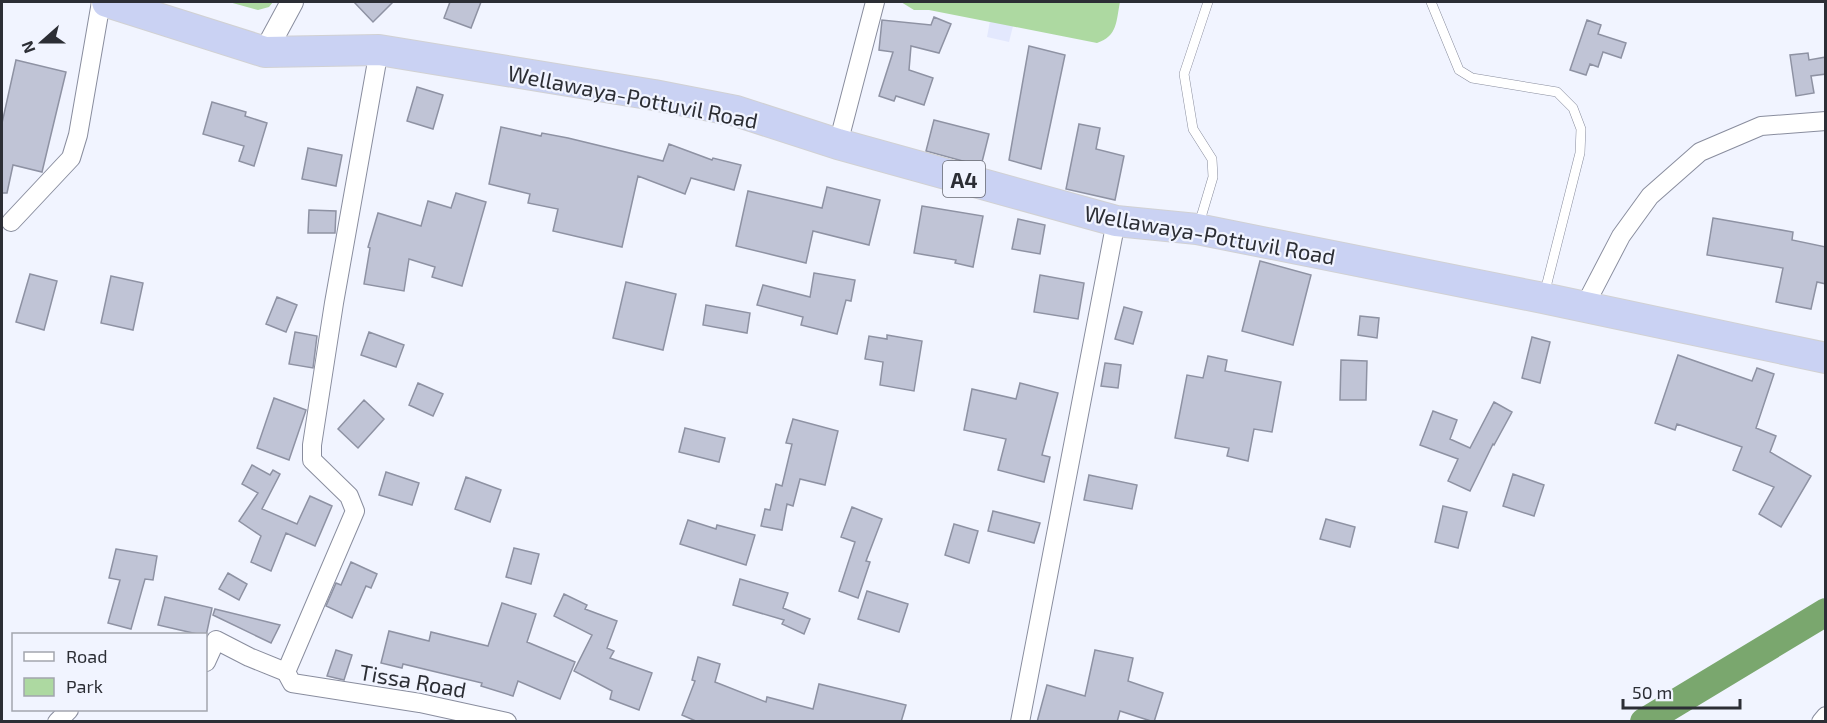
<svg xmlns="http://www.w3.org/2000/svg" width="1827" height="723" font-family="'Exo 2',sans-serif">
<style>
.built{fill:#e3e8fd}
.green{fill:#add9a1}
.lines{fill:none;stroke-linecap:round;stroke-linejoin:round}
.river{stroke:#7aa76e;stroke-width:28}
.building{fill:#c0c4d6;stroke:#8e92a3;stroke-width:1.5}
.service-casing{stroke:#898d9e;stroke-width:10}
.minor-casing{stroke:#898d9e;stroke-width:20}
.tertiary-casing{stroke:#898d9e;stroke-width:24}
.trunk-casing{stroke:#d1d1d3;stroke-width:32}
.service{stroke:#fff;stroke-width:9}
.minor{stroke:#fff;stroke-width:18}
.tertiary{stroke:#fff;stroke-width:22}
.trunk{stroke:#cad2f3;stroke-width:30}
.labels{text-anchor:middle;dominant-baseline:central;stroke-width:4.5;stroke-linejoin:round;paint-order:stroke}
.shield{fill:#f1f4ff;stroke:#676972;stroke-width:1.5}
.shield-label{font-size:21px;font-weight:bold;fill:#2c2e35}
.street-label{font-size:22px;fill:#2c2e35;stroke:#f1f4ff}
</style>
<rect width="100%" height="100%" fill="#f1f4ff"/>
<path class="built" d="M990 21 1013 26 1009 42 987 37Z"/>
<path class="green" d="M229 2H273L269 7 258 10Z
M901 2H1120C1116 21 1118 36 1097 43L929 10H914Z"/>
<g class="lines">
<path class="river" d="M1644 722 1826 612"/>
</g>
<path class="building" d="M354 2H393L373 22Z
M450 2H481L471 28 444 18Z
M934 17 951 24 939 53 911 46 909 70 933 78 924 105 896 96 894 101 879 96 893 52 879 50 882 20 931 25Z
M1587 20 1601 25 1598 34 1626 43 1621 58 1603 52 1598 67 1590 64 1586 75 1570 70Z
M1029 46 1065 55 1041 169 1009 160Z
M1808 53 1809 60 1826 57V74L1811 76 1814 93 1796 96 1790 55Z
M16 60 66 72 42 172 13 165 7 193H2V123Z
M417 87 443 95 433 129 407 121Z
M212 102 246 112 245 116 267 123 254 166 239 161 244 146 203 134Z
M934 120 989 134 981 166 926 151Z
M1079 124 1100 128 1096 149 1124 156 1115 200 1066 189Z
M501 127 541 136 542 133 568 138 663 161 669 144 712 160 713 158 741 165 734 190 691 178 685 194 638 176 622 247 553 231 558 209 528 203 530 194 489 184Z
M308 148 342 155 336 186 302 179Z
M827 187 880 200 869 245 813 231 806 263 736 246 748 191 822 208Z
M456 193 486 202 462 286 432 277 435 267 409 259 404 291 364 284 370 248 368 247 378 213 421 226 428 201 451 208Z
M922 206 983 216 973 267 955 263 956 260 914 253Z
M309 210 336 211 335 233H308Z
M1713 218 1793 232 1792 240 1826 247V284L1817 282 1811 309 1776 302 1783 268 1707 255Z
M1018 219 1045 225 1040 254 1012 249Z
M1260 261 1311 275 1293 345 1242 331Z
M814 273 855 280 851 301 846 300 837 334 801 325 803 317 757 305 763 285 810 297Z
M30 274 57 281 44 330 16 322Z
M1040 275 1084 283 1078 319 1034 312Z
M111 276 143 283 133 330 101 323Z
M626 282 676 294 663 350 613 338Z
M277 297 297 305 286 332 266 324Z
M706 305 750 313 747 333 703 325Z
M1124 307 1142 312 1133 344 1115 339Z
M1360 316 1379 318 1377 338 1358 335Z
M295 332 317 336 313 368 289 364Z
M369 332 404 345 396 367 361 355Z
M887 335 922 341 914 391 880 385 883 362 865 359 869 336 887 339Z
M1532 337 1550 342 1540 383 1522 378Z
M1678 355 1752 381 1757 368 1774 374 1756 428 1776 436 1770 452 1811 476 1781 527 1759 514 1774 487 1733 470 1742 447 1677 424 1675 430 1655 423Z
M1208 356 1227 360 1225 371 1281 382 1272 432 1254 429 1248 461 1227 456 1229 448 1175 438 1187 375 1203 378Z
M1341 360 1367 361 1366 400H1340Z
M1105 363 1121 365 1118 388 1101 386Z
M418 383 443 394 433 416 409 405Z
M1020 383 1058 393 1042 455 1050 457 1044 482 998 470 1006 439 964 430 972 389 1016 399Z
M274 398 306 410 289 460 257 448Z
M364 400 384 419 358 448 338 429Z
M1494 402 1512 412 1494 445 1493 444 1470 491 1448 481 1458 459 1420 445 1433 411 1457 420 1450 439 1470 448Z
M793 419 838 431 825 485 800 479 793 506 787 504 782 530 761 526 765 509 770 510 776 484 782 486 792 444 786 443Z
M685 428 725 438 719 462 679 452Z
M252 465 270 475 273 470 280 474 262 509 297 524 310 496 332 506 315 546 286 533 271 571 251 562 261 536 239 521 258 493 242 484Z
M386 472 419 483 412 505 379 495Z
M1513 474 1544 485 1534 516 1503 506Z
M1089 475 1137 485 1132 509 1084 500Z
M466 477 501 490 490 522 455 509Z
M1443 506 1467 512 1458 548 1435 542Z
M852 507 882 519 866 561 870 562 858 598 839 591 855 542 841 537Z
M993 511 1040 523 1034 543 988 531Z
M1326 519 1355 527 1350 547 1320 539Z
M688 520 716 529 717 525 755 535 746 565 680 544Z
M954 524 978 531 969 563 945 555Z
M514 548 539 554 531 584 506 577Z
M116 549 157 556 153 580 145 579 131 629 108 623 120 580 109 578Z
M351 562 377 574 371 588 366 586 352 618 326 606 336 583 341 585Z
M228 573 247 584 239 600 219 589Z
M740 579 788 593 783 608 810 619 804 634 782 624 784 620 733 605Z
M867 591 908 604 899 632 858 619Z
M564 594 587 605 585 609 617 621 607 648 614 651 610 658 652 673 639 710 610 699 612 691 574 671 592 635 554 616Z
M165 597 212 608 206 636 158 625Z
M502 603 536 614 527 642 575 662 560 699 518 681 513 696 481 686 482 683 403 664 402 668 381 663 389 631 429 641 431 632 488 646Z
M215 609 280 625 271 643 213 615Z
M336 650 352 655 344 680 327 676Z
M1095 650 1133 658 1128 681 1163 693 1154 722 1120 711 1117 722H1037L1047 685 1085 696Z
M698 657 720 664 715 682 766 702 767 697 813 709 819 684 906 705 901 722H698L682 715 695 681 692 680Z"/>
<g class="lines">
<g class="service-casing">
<path id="service" d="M1431 2 1459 70 1472 78 1557 92 1573 108 1581 129 1580 153 1544 295
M1199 224 1213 177 1212 159 1193 129 1184 74 1208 2"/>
</g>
<g class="minor-casing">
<path id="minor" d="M379 50 334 303 312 445V460L349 496 355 511 286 672 292 683 420 703 507 722
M838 144 875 2
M11 222 71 158 78 135 101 2
M1584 307 1621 236 1650 196 1700 152 1761 126 1826 121
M206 662 216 640 249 657 286 672
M57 722 69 710
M1020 722 1116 221
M1821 722 1826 716"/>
</g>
<g class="tertiary-casing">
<path id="tertiary" d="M265 52 292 2"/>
</g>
<g class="trunk-casing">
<path id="trunk" d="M107 2 265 52 379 50 654 95 736 111 838 144 1116 221 1197 229 1543 298 1826 358"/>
</g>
<use href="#service" class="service"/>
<use href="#minor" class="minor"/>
<use href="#tertiary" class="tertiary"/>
<use href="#trunk" class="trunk"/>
</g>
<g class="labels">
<rect class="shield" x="943" y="161" width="42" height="36" rx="4.5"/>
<g class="shield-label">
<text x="964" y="179">A4</text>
</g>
<g class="street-label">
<text transform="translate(633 96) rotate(11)">Wellawaya-Pottuvil Road</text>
<text transform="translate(1210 234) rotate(10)">Wellawaya-Pottuvil Road</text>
<text transform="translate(413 680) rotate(10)">Tissa Road</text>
</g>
</g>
<rect width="1827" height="723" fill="none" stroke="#2c2e35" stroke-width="6"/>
<rect x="12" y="633" width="195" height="78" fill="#f1f4ff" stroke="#a2a5ae" stroke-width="1.5"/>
<rect x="24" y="652" width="30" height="9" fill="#ffffff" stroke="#a2a5ae" stroke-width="1.5"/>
<text x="66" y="663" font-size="18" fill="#2c2e35">Road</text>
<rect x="24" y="678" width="30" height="18" fill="#add9a1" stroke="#a2a5ae" stroke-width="1.5"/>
<text x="66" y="693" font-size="18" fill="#2c2e35">Park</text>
<g transform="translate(42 42) rotate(249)" stroke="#f1f4ff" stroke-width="4.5" paint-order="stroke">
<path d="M0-4.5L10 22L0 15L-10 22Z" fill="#2c2e35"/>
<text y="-9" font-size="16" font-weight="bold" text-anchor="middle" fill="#2c2e35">N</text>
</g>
<path d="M1623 699v9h117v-9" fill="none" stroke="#2c2e35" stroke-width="3"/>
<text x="1632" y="699" font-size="18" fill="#2c2e35" stroke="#f1f4ff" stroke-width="4.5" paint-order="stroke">50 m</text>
</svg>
